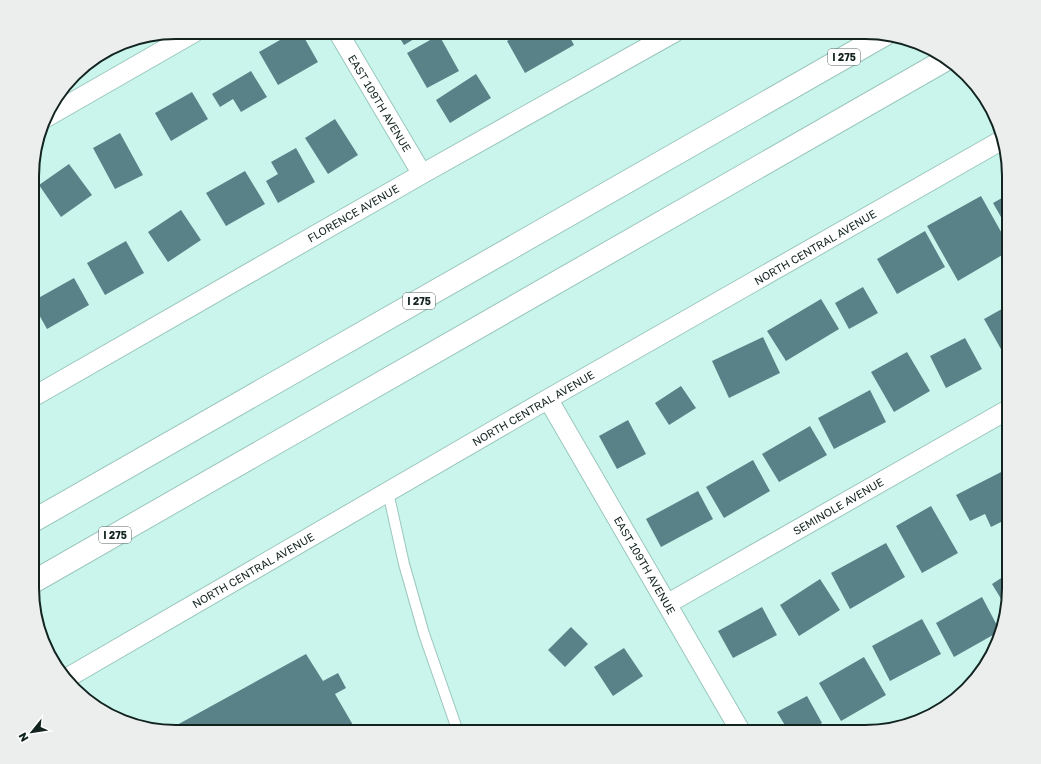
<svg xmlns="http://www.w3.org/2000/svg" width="1041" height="764" font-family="'Golos Text',sans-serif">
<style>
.building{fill:#598288}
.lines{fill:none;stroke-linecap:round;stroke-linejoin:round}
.lane-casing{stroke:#9bc6bd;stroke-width:12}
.street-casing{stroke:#9bc6bd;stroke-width:21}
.highway-casing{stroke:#9bc6bd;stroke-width:24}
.lane{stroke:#fff;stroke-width:10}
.street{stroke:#fff;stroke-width:19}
.highway{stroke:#fff;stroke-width:22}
.labels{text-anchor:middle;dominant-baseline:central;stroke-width:3;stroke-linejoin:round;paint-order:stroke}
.shield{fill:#fff;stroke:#596563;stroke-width:1}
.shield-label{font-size:10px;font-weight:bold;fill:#122320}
.street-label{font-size:11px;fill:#122320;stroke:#fff}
.rim{fill:none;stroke:#122320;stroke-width:2}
</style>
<rect width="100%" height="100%" fill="#c9f5ec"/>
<path class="building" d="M294 32H301L318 62 278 85 259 52Z
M396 32H426L404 45Z
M523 32H567L574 45 525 73 507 41Z
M439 35 459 71 427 88 407 53Z
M251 71 267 97 241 112 233 99 220 107 212 94Z
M476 74 491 98 450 123 436 100Z
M192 92 208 119 171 141 155 113Z
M335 119 358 155 328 174 305 138Z
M120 133 143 175 115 189 93 148Z
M296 148 315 182 278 203 266 181 278 174 271 162Z
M69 164 92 195 61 217 39 185Z
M245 171 265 204 226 226 206 193Z
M1009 194V231L993 203Z
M981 196 1009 246V251L958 281 927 226Z
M181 210 201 240 168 262 148 232Z
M925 231 945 267 897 294 877 259Z
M126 241 144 273 105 295 87 263Z
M74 278 89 305 47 329 33 304V301Z
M863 287 878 313 849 329 835 303Z
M821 299 839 329 786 361 767 331Z
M1009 305V357L1006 358 984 319Z
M763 337 780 373 729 398 712 361Z
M965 338 982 369 946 388 930 356Z
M907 352 930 391 894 412 871 372Z
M681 386 696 408 669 425 655 403Z
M870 390 886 422 834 449 818 418Z
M628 420 646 454 617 469 599 436Z
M810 426 827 455 779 482 762 454Z
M753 460 770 491 724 518 706 487Z
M1009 468V518L991 527 985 514 970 521 956 495Z
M698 491 713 519 661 547 646 519Z
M931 506 958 553 922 573 896 526Z
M886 543 905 577 850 609 831 573Z
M1009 573V597L1006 607 992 584Z
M820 579 840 610 799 636 780 605Z
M982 597 1000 631 954 657 936 623Z
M762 607 777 635 733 658 718 631Z
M922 619 941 654 890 681 872 646Z
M571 627 588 644 565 667 548 650Z
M624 648 643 676 613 696 594 667Z
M306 654 323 681 338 673 346 688 335 694 357 732 166 731Z
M864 657 886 695 841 721 819 683Z
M807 696 822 723 807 732H789L777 712Z"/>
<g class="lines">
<g class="lane-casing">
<path id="lane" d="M388 492 404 564 424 634 456 726 457 732"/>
</g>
<g class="street-casing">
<path id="street" d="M338 32 422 174
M45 118 195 32
M33 397 422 174 675 32
M548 399 741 732
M667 604 1009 409
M67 678 548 399 1002 140"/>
</g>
<g class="highway-casing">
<path id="highway" d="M33 521 884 35
M33 582 947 59"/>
</g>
<use href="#lane" class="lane"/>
<use href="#street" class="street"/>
<use href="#highway" class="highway"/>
</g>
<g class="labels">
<g class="shield">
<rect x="828" y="49" width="32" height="16" rx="3"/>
<rect x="403" y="293" width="32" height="16" rx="3"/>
<rect x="99" y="527" width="32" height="16" rx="3"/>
</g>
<g class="shield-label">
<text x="844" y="57">I 275</text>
<text x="419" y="301">I 275</text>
<text x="115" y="535">I 275</text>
</g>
<g class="street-label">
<text transform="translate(380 103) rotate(59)">EAST 109TH AVENUE</text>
<text transform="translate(353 213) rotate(-30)">FLORENCE AVENUE</text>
<text transform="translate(815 247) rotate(-30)">NORTH CENTRAL AVENUE</text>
<text transform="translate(533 408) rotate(-30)">NORTH CENTRAL AVENUE</text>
<text transform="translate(838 506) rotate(-30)">SEMINOLE AVENUE</text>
<text transform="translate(645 565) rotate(60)">EAST 109TH AVENUE</text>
<text transform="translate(253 570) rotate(-30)">NORTH CENTRAL AVENUE</text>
</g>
</g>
<path d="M0 0H1041V764H0ZM176 39H865A137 137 0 0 1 1002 176V588A137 137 0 0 1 865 725H176A137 137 0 0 1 39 588V176A137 137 0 0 1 176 39Z" fill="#eceded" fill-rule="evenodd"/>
<path class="rim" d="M176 39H865A137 137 0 0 1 1002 176V588A137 137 0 0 1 865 725H176A137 137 0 0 1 39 588V176A137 137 0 0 1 176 39Z"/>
<g transform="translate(32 732) rotate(240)" stroke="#ffffff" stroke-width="3" paint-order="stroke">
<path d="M0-3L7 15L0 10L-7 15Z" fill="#122320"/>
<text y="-6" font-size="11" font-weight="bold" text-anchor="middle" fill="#122320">N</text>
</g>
</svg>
